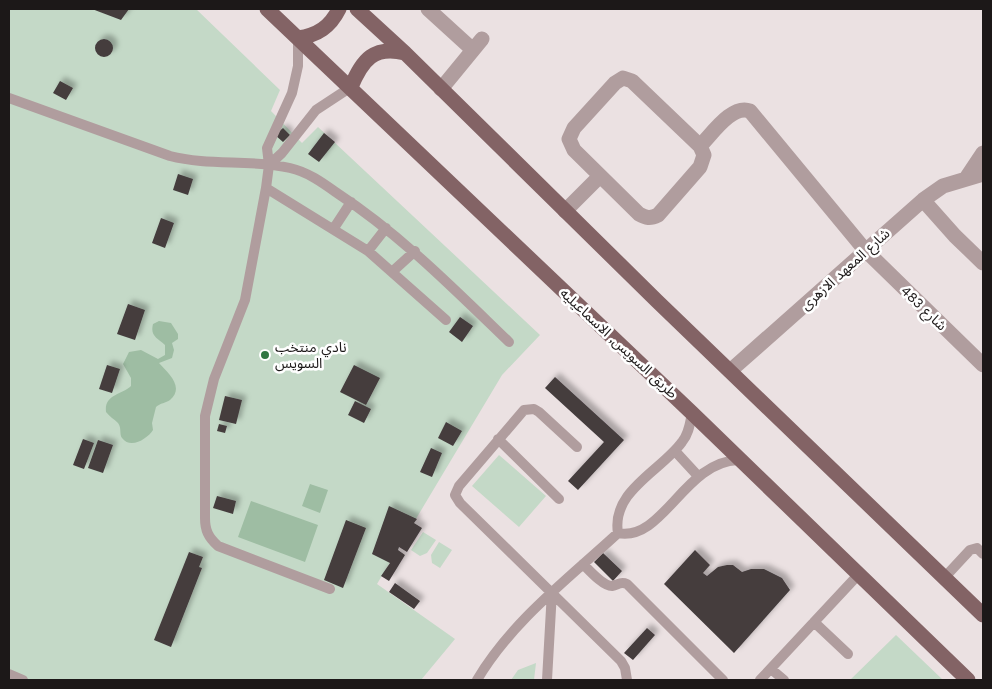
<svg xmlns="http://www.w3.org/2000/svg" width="992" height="689" font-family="'Work Sans','Noto Sans Arabic',sans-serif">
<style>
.green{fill:#c4d9c7}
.water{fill:#9ebda3}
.building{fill:#443c3d;filter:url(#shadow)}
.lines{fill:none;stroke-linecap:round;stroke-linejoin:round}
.service{stroke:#b09d9e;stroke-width:10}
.minor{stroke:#b09d9e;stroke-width:15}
.primary{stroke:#836365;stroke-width:15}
.poi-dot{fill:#307642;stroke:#fff;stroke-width:2}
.labels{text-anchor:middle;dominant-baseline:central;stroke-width:5;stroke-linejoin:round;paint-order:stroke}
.street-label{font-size:14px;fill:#1c1818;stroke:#fff}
.poi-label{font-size:14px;fill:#1c1818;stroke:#fff;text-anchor:start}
</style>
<defs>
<filter id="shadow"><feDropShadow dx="4.5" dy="-4.5" stdDeviation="2.5" flood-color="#0004"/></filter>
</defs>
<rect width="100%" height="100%" fill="#ebe1e2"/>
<path class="green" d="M9 9H196L280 90 271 111 302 143 318 127 540 335 502 375 377 584 455 639 421 680H9Z
M499 455 546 496 519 527 472 486Z
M423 532 436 540 427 553 420 556 411 550Z
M439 542 452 550 440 568 432 563 431 555Z
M896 635 943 680H850Z
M536 663 534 680H511L518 670Z"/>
<path class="water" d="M159 321 171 323 178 334V339L172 343 174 350 172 358 159 363C168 373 185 387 170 400 166 403 160 403 156 407L152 423 153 430C148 438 131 450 122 438 119 434 122 428 118 423 114 419 110 417 106 412 104 394 122 395 131 386V378L123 364 129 352 141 350 158 359 165 355V345C157 338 150 336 153 324Z
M310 484 328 490 320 513 302 506Z
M251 501 318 525 305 562 238 537Z"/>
<path class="building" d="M92 9H129L121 20Z
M95 48a9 9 0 1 1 18 0a9 9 0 1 1-18 0Z
M60 81 73 88 66 100 53 93Z
M283 128 290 135 283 142 275 135Z
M324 133 335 142 319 162 308 154Z
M178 174 193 179 188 195 173 190Z
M161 218 174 223 165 248 152 243Z
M128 304 145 310 135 340 117 334Z
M460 317 473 326 462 342 449 332Z
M107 365 120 369 112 393 99 389Z
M354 365 380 378 366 405 340 392Z
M555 377 624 440 578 490 568 481 604 442 545 388Z
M225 396 242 400 236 424 219 420Z
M355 401 371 409 364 423 348 415Z
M446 422 462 431 453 446 438 438Z
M219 424 227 426 225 433 217 431Z
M83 439 94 443 84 469 73 465Z
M98 440 113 445 103 473 88 468Z
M431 448 442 453 432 477 420 472Z
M217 496 236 501 233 514 213 508Z
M389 506 417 519 414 523 422 528 407 552 399 547 398 550 405 555 389 581 381 576 390 563 372 554Z
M346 520 366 528 343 588 324 580Z
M695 550 710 565 703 573 707 576 718 567 727 565H733L742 572 751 569H764L782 578 790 590 734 653 664 584Z
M189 552 203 557 199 567 202 568 171 647 154 640Z
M603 553 622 571 613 581 594 562Z
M395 583 420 601 414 609 389 592Z
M647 628 655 635 633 660 624 653Z"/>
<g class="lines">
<path class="service" d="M298 38V66L292 93 267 148 269 165 266 188 245 300 214 379 205 416V518C205 530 208 537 218 546L330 589
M9 98 170 156C209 166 251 159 290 168 308 172 323 183 337 193 401 235 454 289 509 342
M269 165 282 153 316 110 351 87
M266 188 368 251 446 320
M334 228 351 202
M368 251 386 228
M393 271 415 251
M692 413C690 423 689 434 682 442 661 471 611 491 618 533 663 542 684 462 738 460
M498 439 559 499
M577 447 539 412 534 409 524 410 459 486 455 495 460 503 621 661 625 668 627 680
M675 451 698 476
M583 564C589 570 603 586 612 586 618 585 620 581 627 584L723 680
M944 578 970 550 977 548 983 554
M814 622 848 654
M771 669 784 680
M9 674 23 680
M477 680C512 621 568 579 618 533
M547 680 552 591
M760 680 858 575"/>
<path class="minor" d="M428 9 473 50
M623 78 632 81 700 146 704 155 700 167 658 215C650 219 646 218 639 214L574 150 569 139 574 128 615 83Z
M441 89 482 39
M700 146C712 134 732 104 750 111L865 250 983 365
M967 177 983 153
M923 200 955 236 983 263
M565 211 600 176
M730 371 923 200 943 186 983 174"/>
<path class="primary" d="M267 9 692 413 968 680
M357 9 405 53 657 301 983 615
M298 38C318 35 330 27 339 9
M351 87C362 60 374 45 405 53"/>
</g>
<circle class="poi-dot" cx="265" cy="355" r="5"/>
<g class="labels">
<g class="street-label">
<text transform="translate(845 269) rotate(-42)">شارع المعهد الازهرى</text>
<text transform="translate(924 308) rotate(44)">شارع 483</text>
<text transform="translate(619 343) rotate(43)">طريق السويس, الاسماعيليه</text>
</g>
<g class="poi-label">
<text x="275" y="347">نادي منتخب<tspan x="275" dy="16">السويس</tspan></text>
</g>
</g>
<rect width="992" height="689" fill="none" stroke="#1c1818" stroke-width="20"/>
</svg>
